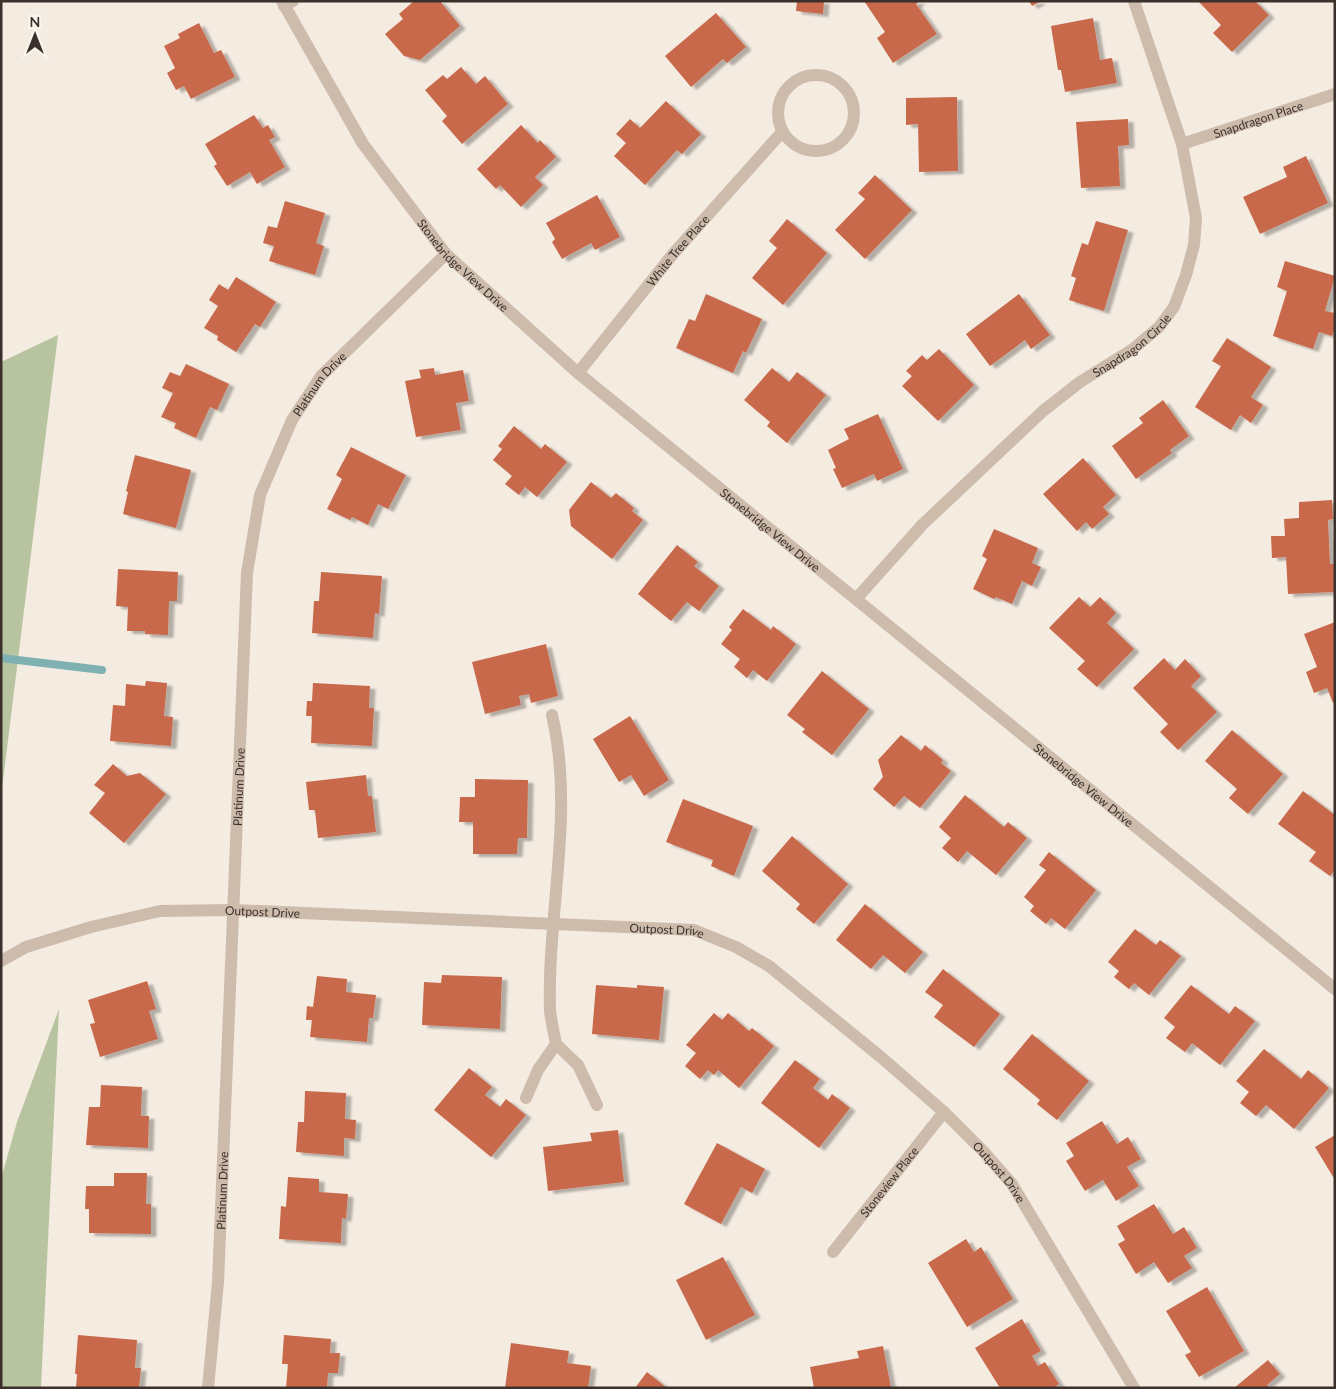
<svg xmlns="http://www.w3.org/2000/svg" width="1336" height="1389" font-family="Lato,sans-serif">
<style>
.green{fill:#b8c4a0}
.lines{fill:none;stroke-linecap:round;stroke-linejoin:round}
.stream{stroke:#7fb0b2;stroke-width:8}
.building{fill:#c8694b;filter:url(#shadow)}
.service{stroke:#cdbbac;stroke-width:12}
.minor{stroke:#cdbbac;stroke-width:12}
.tertiary{stroke:#cdbbac;stroke-width:12}
.labels{text-anchor:middle;dominant-baseline:central;stroke-width:4;stroke-linejoin:round;paint-order:stroke}
.street-label{font-size:12px;fill:#3b302b;stroke:#fbf5ee}
</style>
<defs>
<filter id="shadow"><feDropShadow dx="5.5" dy="3" stdDeviation="1" flood-color="#0004"/></filter>
</defs>
<rect width="100%" height="100%" fill="#f4ebe1"/>
<path class="green" d="M58 335 1 797V362Z
M59 1009 41 1388H1V1179L17 1122Z"/>
<g class="lines">
<path class="stream" d="M1 658 102 670"/>
</g>
<path class="building" d="M414 1H440L460 26 420 60 404 56 385 34 403 19 399 14Z
M797 1H824L823 14 796 11Z
M864 1H920L916 4 937 34 893 63 877 38 885 32Z
M1029 1H1041L1032 6Z
M1198 1H1255L1269 15 1232 52 1213 33 1221 25Z
M716 13 746 47 727 63 723 59 691 87 665 56Z
M1093 18 1100 60 1112 58 1117 83 1065 92 1061 70H1058L1051 26Z
M199 23 214 53 221 50 235 77 191 99 184 86 176 90 167 73 175 68 164 46 180 38 178 34Z
M461 67 476 84 485 76 508 104 462 144 442 121 447 116 425 90 443 75 447 79Z
M957 97 958 171 919 172 918 124 906 125V98Z
M666 101 701 134 682 154 677 150 645 185 614 156 626 143 616 134 630 119 640 128Z
M254 115 263 128 268 125 275 137 269 140 285 167 257 184 250 172 227 186 214 166 217 164 205 144Z
M1128 119 1129 145 1118 146 1120 186 1081 188 1076 122Z
M521 125 538 143 540 140 556 157 535 177 543 185 521 207 500 185 496 189 477 169Z
M1306 156 1328 203 1260 234 1243 197 1287 177 1283 167Z
M875 175 912 210 865 259 835 230 865 199 858 193Z
M597 195 620 237 595 250 591 243 562 259 552 242 555 239 546 223Z
M285 201 325 213 316 243 324 246 315 275 269 261 274 246 263 243 268 226 277 228Z
M787 219 827 253 783 305 752 278 777 248 769 241Z
M1096 221 1128 230 1104 311 1069 300 1076 278 1071 276 1082 243 1088 245Z
M1285 261 1335 276 1325 311 1335 313V327L1332 336 1319 332 1313 349 1273 336 1287 291 1277 287Z
M236 277 276 302 260 327 255 324 236 352 217 340 218 336 204 328 218 306 209 300 219 284 228 290Z
M706 294 762 319 746 353 743 351 733 373 676 348 689 319 695 321Z
M1019 294 1050 335 1031 349 1025 340 990 366 966 334Z
M1227 338 1271 367 1251 397 1263 405 1251 423 1240 415 1231 430 1195 407 1221 366 1212 361Z
M939 349 974 385 938 421 902 386 912 376 906 371 922 355 927 360Z
M186 364 229 384 217 410 210 407 196 438 174 428 176 423 161 417 173 393 162 388 170 372 180 376Z
M434 368 435 375 463 370 469 401 456 403 461 430 416 437 405 381 421 378 419 370Z
M772 368 789 382 797 372 826 395 787 443 767 426 770 422 744 400Z
M1163 400 1189 436 1170 450 1172 453 1136 479 1112 446 1143 423 1139 418Z
M878 414 903 469 877 481 874 474 842 488 833 469 836 468 828 450 849 439 844 429Z
M514 426 541 449 545 444 567 462 537 497 525 487 519 495 505 484 512 476 493 460 502 449 498 446Z
M351 447 406 475 388 509 378 504 368 525 352 517 350 520 327 509 342 479 336 475Z
M135 455 191 470 176 528 123 514 128 492 126 491Z
M1083 458 1116 495 1103 507 1109 514 1092 529 1086 522 1077 531 1043 494Z
M591 482 611 498 616 493 634 508 632 511 643 520 612 559 571 526 569 510Z
M1332 500 1333 519 1328 520 1330 564H1335V592L1288 594 1286 557 1272 558 1271 536H1285L1284 519 1299 518V502Z
M994 529 1038 548 1032 563 1041 567 1032 586 1022 581 1012 604 996 597 994 599 973 589 987 559 982 556Z
M677 545 698 562 694 566 719 586 699 611 687 602 671 621 638 594Z
M118 569 178 572 177 601H169L168 635 145 634V631H127L128 607 116 606Z
M321 572 382 576 379 614 375 613 373 638 312 633 314 601H319Z
M1079 597 1090 607 1100 597 1116 613 1107 623 1134 649 1097 687 1077 669 1085 661 1049 628Z
M743 609 771 630 773 626 796 644 767 681 753 670 747 678 734 667 740 659 721 644 732 630 729 627Z
M1335 622V702L1333 703 1327 688 1314 693 1306 672 1317 667 1304 634Z
M546 644 558 696 531 703 529 694 519 696 521 705 485 714 472 662Z
M1164 658 1175 670 1185 659 1201 676 1191 686 1217 712 1178 750 1160 732 1168 724 1133 688Z
M822 671 869 709 832 755 802 732 805 729 787 715Z
M146 681 167 683 164 716 173 717 171 746 110 741 113 705 125 706 126 684 145 686Z
M313 683 370 686 369 708H374L372 746 311 743 312 716H306L307 701H312Z
M630 716 669 780 644 796 631 775 619 782 593 739Z
M1232 730 1283 774 1248 814 1229 798 1237 789 1205 761Z
M901 735 921 751 925 745 943 760 941 763 951 771 920 808 904 796 894 807 873 789 883 777 878 760Z
M113 764 127 776 140 773 166 794 124 843 89 813 105 793 94 785Z
M366 775 368 796H372L376 832 318 838 315 810H309L306 782Z
M475 779 528 780 527 838H518L517 854H473V822H459L460 797H475Z
M1303 791 1335 815V870L1330 876 1309 861 1316 852 1278 824Z
M965 795 1004 827 1008 822 1027 838 996 875 967 851 958 862 942 848 951 838 939 827Z
M683 799 753 826 734 876 711 866 713 860 666 842Z
M792 836 848 884 814 924 796 909 800 904 762 871Z
M1049 852 1096 890 1065 929 1051 918 1046 924 1030 911 1034 906 1024 897 1046 870 1039 865Z
M865 904 923 952 905 973 883 955 871 969 836 940Z
M1135 929 1156 945 1160 940 1181 956 1149 995 1134 983 1129 989 1114 977 1119 971 1108 962Z
M943 969 1000 1014 974 1047 934 1017 943 1005 925 992Z
M442 975 502 977 500 1029 422 1025 424 982 441 983Z
M317 976 347 979 346 992 376 995 373 1018H369L367 1042 310 1037 312 1020H306L307 1006 313 1007Z
M147 981 156 1009 149 1011 158 1039 100 1057 90 1024 95 1023 88 1000Z
M596 985 637 988V985L664 987 659 1040 592 1034Z
M1191 985 1229 1014 1235 1006 1255 1021 1220 1065 1192 1043 1185 1052 1166 1038 1175 1027 1164 1018Z
M714 1013 722 1020 728 1013 749 1031 752 1028 774 1046 739 1088 718 1070 714 1075 708 1070 700 1079 685 1066 696 1053 686 1045Z
M1032 1034 1089 1081 1057 1120 1037 1104 1040 1100 1003 1069Z
M1264 1049 1301 1079 1308 1070 1329 1088 1294 1129 1266 1105 1256 1116 1240 1103 1249 1092 1236 1081Z
M795 1060 820 1079 813 1088 828 1100 832 1094 850 1108 819 1148 761 1103Z
M469 1068 492 1087 485 1095 500 1107 506 1099 526 1115 491 1157 434 1110Z
M101 1085 142 1087 141 1116H149L148 1148 86 1145 89 1107H100Z
M305 1091 346 1093 345 1119 356 1120 355 1139 344 1138V1156L296 1152 298 1122H304Z
M1102 1121 1117 1144 1128 1137 1141 1159 1127 1167 1139 1186 1116 1201 1103 1180 1085 1191 1066 1161 1074 1156 1066 1143Z
M618 1130 624 1182 548 1191 543 1147 592 1141 590 1133Z
M1335 1135V1180L1315 1147Z
M717 1143 765 1169 752 1193 741 1187 721 1224 684 1204Z
M114 1173H147L146 1204H151V1234L89 1233V1209H85L86 1186H114Z
M288 1177 319 1179V1192L348 1194 346 1219 342 1218 341 1243 279 1239 281 1206 286 1207Z
M1154 1204 1173 1234 1184 1227 1197 1248 1184 1256 1192 1268 1168 1283 1154 1262 1136 1274 1118 1244 1125 1240 1117 1226Z
M966 1239 974 1252 981 1247 1013 1299 967 1327 928 1263Z
M723 1257 755 1315 706 1340 676 1280Z
M1207 1287 1244 1351 1199 1377 1185 1355 1191 1352 1166 1311Z
M1022 1319 1041 1351 1032 1356 1038 1366 1045 1362 1059 1384 1053 1388H1000L975 1348Z
M78 1335 137 1340 135 1368H141L139 1388H76L77 1374H75Z
M284 1335 331 1339 330 1353H340L338 1373H328L327 1388H286L288 1364H282Z
M511 1343 569 1351 567 1363 591 1366 588 1388H505Z
M883 1346 891 1388H814L810 1367 859 1358 857 1351Z
M1268 1360 1280 1374 1267 1385 1270 1388H1234Z
M647 1372 667 1388H635Z"/>
<g class="lines">
<path class="service" d="M556 1044 578 1065 597 1105
M526 1098 538 1070 556 1044C554 1033 551 1021 550 1010 547 912 575 812 552 715"/>
<g class="minor">
<path d="M284 6 293 1"/>
<circle cx="816" cy="113" r="38"/>
<path id="s1" d="M1182 144 1335 94"/>
<path id="s2" d="M578 373 673 254 782 132"/>
<path id="s3" d="M856 599 922 525 1043 411 1080 382 1133 349 1159 327 1174 307 1186 275 1194 245 1196 218 1182 144 1134 1"/>
<path id="s4" d="M1 961 26 947 91 927 160 911 234 910 694 930 736 947 769 966 882 1058 944 1112 983 1151 1012 1184 1134 1388"/>
<path id="s5" d="M833 1252 944 1112"/>
<path id="s6" d="M208 1388 218 1282 247 573 260 495 292 420 321 376 446 254"/>
</g>
<path class="tertiary" id="s7" d="M282 1 363 144 446 254 578 373 1335 989"/>
</g>
<g class="labels">
<g class="street-label">
<text stroke="none"><textPath href="#s1" startOffset="80">Snapdragon Place</textPath></text>
<text stroke="none"><textPath href="#s2" startOffset="158">White Tree Place</textPath></text>
<text stroke="none"><textPath href="#s7" startOffset="322">Stonebridge View Drive</textPath></text>
<text stroke="none"><textPath href="#s3" startOffset="376">Snapdragon Circle</textPath></text>
<text stroke="none"><textPath href="#s6" startOffset="1022">Platinum Drive</textPath></text>
<text stroke="none"><textPath href="#s7" startOffset="728">Stonebridge View Drive</textPath></text>
<text stroke="none"><textPath href="#s7" startOffset="1132">Stonebridge View Drive</textPath></text>
<text stroke="none"><textPath href="#s6" startOffset="602">Platinum Drive</textPath></text>
<text stroke="none"><textPath href="#s4" startOffset="270">Outpost Drive</textPath></text>
<text stroke="none"><textPath href="#s4" startOffset="675">Outpost Drive</textPath></text>
<text stroke="none"><textPath href="#s4" startOffset="1095">Outpost Drive</textPath></text>
<text stroke="none"><textPath href="#s5" startOffset="90">Stoneview Place</textPath></text>
<text stroke="none"><textPath href="#s6" startOffset="198">Platinum Drive</textPath></text>
</g>
</g>
<rect width="1336" height="1389" fill="none" stroke="#3b302b" stroke-width="5"/>
<g transform="translate(35 35)" stroke="#fbf5ee" stroke-width="4" paint-order="stroke">
<path d="M0-4L9 19L0 12L-9 19Z" fill="#3b302b"/>
<text y="-8" font-size="14" font-weight="bold" text-anchor="middle" fill="#3b302b">N</text>
</g>
</svg>
